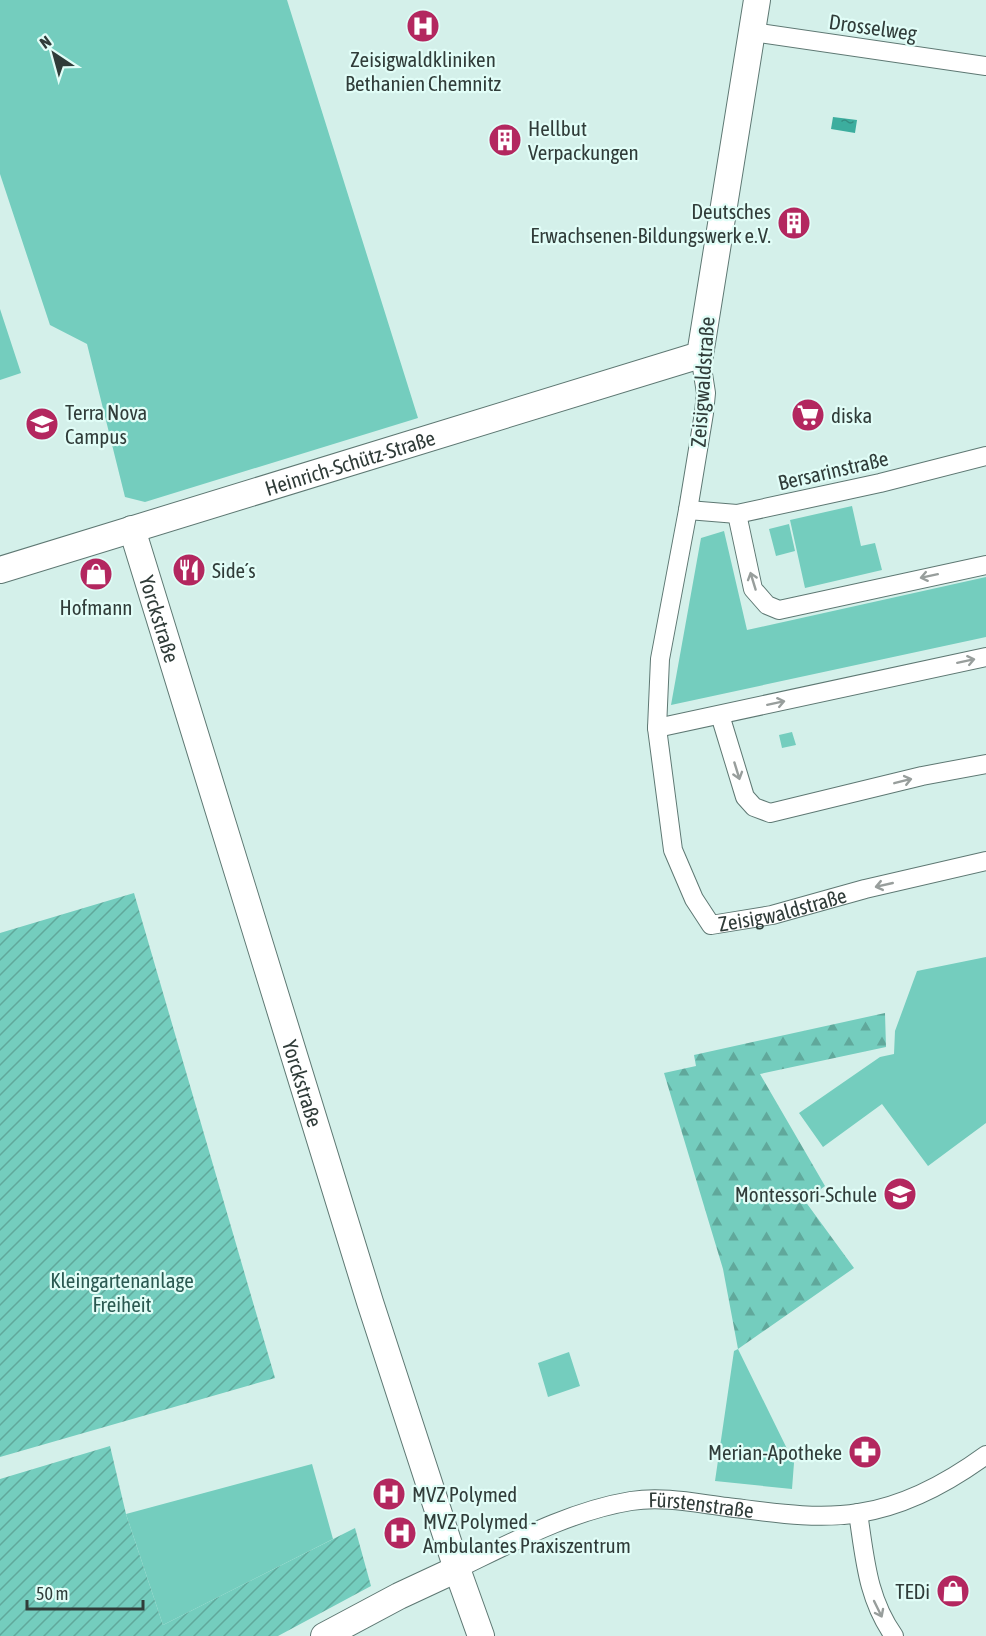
<svg xmlns="http://www.w3.org/2000/svg" width="986" height="1636" font-family="'Asap Condensed',sans-serif">
<style>
.green{fill:#74cdbe}
.forest{fill:url(#forest-firs)}
.garden{fill:url(#garden-furrows)}
.water{fill:url(#water-ripples)}
.lines{fill:none;stroke-linecap:round;stroke-linejoin:round}
.street-casing{stroke:#5e7873;stroke-width:20}
.secondary-casing{stroke:#5e7873;stroke-width:28}
.street{stroke:#fff;stroke-width:18}
.secondary{stroke:#fff;stroke-width:26}
.oneway{stroke:#989e9c}
.labels{text-anchor:middle;dominant-baseline:central;stroke-width:4.5;stroke-linejoin:round;paint-order:stroke}
.street-label{font-size:21px;fill:#303c39;stroke:#e1fdf7}
.poi-label{font-size:21px;fill:#303c39;stroke:#e1fdf7;text-anchor:start}
.park-label{font-size:21px;fill:#2a5951;stroke:#e1fdf7}
</style>
<defs>
<pattern id="forest-firs" width="22" height="20" patternUnits="userSpaceOnUse" patternTransform="scale(1.5)"><rect width="22" height="20" fill="#74cdbe"/><path d="M5 1l3.5 6h-7zM16 11l3.5 6h-7z" fill="#60a89b"/></pattern>
<pattern id="garden-furrows" width="10" height="10" patternUnits="userSpaceOnUse" patternTransform="scale(1.5)"><rect width="10" height="10" fill="#74cdbe"/><path d="M-1 1l2-2M0 10L10 0M9 11l2-2" fill="none" stroke="#60a89b"/></pattern>
<pattern id="water-ripples" width="26" height="14" patternUnits="userSpaceOnUse" patternTransform="scale(1.5)"><rect width="26" height="14" fill="#3cad9e"/><path d="M2 4q2-2 4 0t4 0M15 11q2-2 4 0t4 0" fill="none" stroke="#338e82"/></pattern>
</defs>
<rect width="100%" height="100%" fill="#d4f0ea"/>
<path class="green" d="M0 0H287L418 418 145 502 125 497 87 344 50 325 0 174Z
M0 309 21 373 0 380Z
M852 506 861 546 875 543 882 570 805 588 790 520Z
M789 524 795 551 776 556 769 529Z
M724 531 747 630 986 577V637L671 705 701 538Z
M792 732 796 745 782 748 779 735Z
M986 957V1123L928 1166 882 1104 823 1147 799 1113 880 1057 894 1054 895 1031 917 971Z
M738 1349 794 1463 792 1489 715 1481 734 1351Z
M569 1352 580 1386 548 1397 538 1363Z
M312 1464 333 1539 163 1625 126 1514Z"/>
<path class="forest" d="M885 1013 886 1047 760 1074 825 1186 805 1201 854 1268 738 1349 723 1269 664 1073 696 1066 694 1055Z"/>
<path class="garden" d="M134 893 275 1378 0 1457V933Z
M110 1446 126 1514 163 1625 355 1528 371 1586 278 1636H0V1479Z"/>
<path class="water" d="M833 117 857 120 855 133 831 129Z"/>
<g class="lines">
<g class="street-casing">
<g id="street">
<path d="M753 32 986 66"/>
<path id="s1" d="M700 355 706 393 704 413 688 510 660 659 657 728 673 850 694 899 711 925 772 915 865 889 986 861"/>
<path d="M688 510 737 514 880 483 986 456"/>
<path d="M737 514 753 589 767 605 779 610 986 565"/>
<path d="M720 715 745 797 754 807 770 813 922 776 986 764"/>
<path d="M657 728 986 657"/>
<path d="M858 1513C865 1558 867 1598 894 1636"/>
<path id="s2" d="M457 1569C513 1542 570 1511 631 1501 663 1496 695 1503 727 1507 769 1512 815 1520 859 1513 905 1506 949 1482 986 1455"/>
</g>
</g>
<g class="secondary-casing">
<g id="secondary">
<path id="s3" d="M132 529 370 1302 457 1569 481 1636"/>
<path id="s4" d="M0 570 700 355 757 0"/>
<path d="M324 1636 399 1596 457 1569"/>
</g>
</g>
<use href="#street" class="street"/>
<use href="#secondary" class="secondary"/>
</g>
<defs><path id="oneway-shaft" d="M-6 0H5M1.5-3L5.5 0L1.5 3" fill="none" stroke-width="1.6" stroke-linecap="round" stroke-linejoin="round" transform="scale(1.5)"/></defs>
<g class="oneway">
<use href="#oneway-shaft" transform="translate(929 576) rotate(168)"/>
<use href="#oneway-shaft" transform="translate(753 581) rotate(-107)"/>
<use href="#oneway-shaft" transform="translate(966 661) rotate(-12)"/>
<use href="#oneway-shaft" transform="translate(776 703) rotate(-12)"/>
<use href="#oneway-shaft" transform="translate(737 771) rotate(73)"/>
<use href="#oneway-shaft" transform="translate(903 781) rotate(-14)"/>
<use href="#oneway-shaft" transform="translate(884 885) rotate(167)"/>
<use href="#oneway-shaft" transform="translate(878 1609) rotate(64)"/>
</g>
<defs>
<g id="hospital-disc" transform="scale(1.725)"><circle r="9.5" fill="#b3275f" stroke="#e1fdf7"/><path d="M-5-5h3v3.5h4V-5h3V5h-3V1.5h-4V5h-3Z" fill="#fff"/></g>
<g id="building-disc" transform="scale(1.725)"><circle r="9.5" fill="#b3275f" stroke="#e1fdf7"/><path d="M-4-6H4V6H1V3H-1V6H-4ZM-2.5-4.3h1.7v1.8h-1.7ZM.8-4.3h1.7v1.8H.8ZM-2.5-1h1.7V.8h-1.7ZM.8-1h1.7V.8H.8Z" fill="#fff"/></g>
<g id="supermarket-disc" transform="scale(1.725)"><circle r="9.5" fill="#b3275f" stroke="#e1fdf7"/><path d="M-6-5.5h2.5l.6 2H6L4.5 2H-2.5L-4.4-4H-6ZM-1.5 3.2a1.3 1.3 0 1 0 .1 0ZM3 3.2a1.3 1.3 0 1 0 .1 0Z" fill="#fff"/></g>
<g id="school-disc" transform="scale(1.725)"><circle r="9.5" fill="#b3275f" stroke="#e1fdf7"/><path d="M0-5L7-2L0 1L-7-2ZM-4 1L0 2.5L4 1V4Q0 6-4 4Z" fill="#fff"/></g>
<g id="restaurant-disc" transform="scale(1.725)"><circle r="9.5" fill="#b3275f" stroke="#e1fdf7"/><path d="M-5-6h1v4h1v-4h1v4h1v-4h1v5L-1.5 .5V6h-2V.5L-5-1ZM5-6V6H3V1.5H1.5Q1.5-4 5-6Z" fill="#fff"/></g>
<g id="shop-disc" transform="scale(1.725)"><circle r="9.5" fill="#b3275f" stroke="#e1fdf7"/><path d="M-5-2.5h2.3a2.7 3.5 0 0 1 5.4 0H5L5.5 6h-11ZM-1.5-2.5h3a1.5 2.3 0 0 0-3 0Z" fill="#fff"/></g>
<g id="pharmacy-disc" transform="scale(1.725)"><circle r="9.5" fill="#b3275f" stroke="#e1fdf7"/><path d="M-2-6h4v4h4v4h-4v4h-4v-4h-4v-4h4Z" fill="#fff"/></g>
</defs>
<g fill-rule="evenodd">
<use href="#hospital-disc" x="423" y="26"/>
<use href="#building-disc" x="505" y="140"/>
<use href="#building-disc" x="794" y="223"/>
<use href="#supermarket-disc" x="808" y="415"/>
<use href="#school-disc" x="42" y="424"/>
<use href="#restaurant-disc" x="189" y="570"/>
<use href="#shop-disc" x="96" y="574"/>
<use href="#school-disc" x="900" y="1194"/>
<use href="#pharmacy-disc" x="865" y="1452"/>
<use href="#hospital-disc" x="389" y="1494"/>
<use href="#hospital-disc" x="400" y="1533"/>
<use href="#shop-disc" x="953" y="1591"/>
</g>
<g class="labels">
<g class="street-label">
<text transform="translate(873 27) rotate(8)">Drosselweg</text>
<text transform="translate(702 382) rotate(-86)">Zeisigwaldstraße</text>
<text stroke="none"><textPath href="#s4" startOffset="366">Heinrich-Schütz-Straße</textPath></text>
<text transform="translate(833 470) rotate(-13)">Bersarinstraße</text>
<text stroke="none"><textPath href="#s3" startOffset="94">Yorckstraße</textPath></text>
<text stroke="none"><textPath href="#s1" startOffset="658">Zeisigwaldstraße</textPath></text>
<text stroke="none"><textPath href="#s3" startOffset="580">Yorckstraße</textPath></text>
<text stroke="none"><textPath href="#s2" startOffset="258">Fürstenstraße</textPath></text>
</g>
<g class="poi-label">
<text x="423" y="59" text-anchor="middle">Zeisigwaldkliniken<tspan x="423" dy="24">Bethanien Chemnitz</tspan></text>
<text x="528" y="128">Hellbut<tspan x="528" dy="24">Verpackungen</tspan></text>
<text x="771" y="211" text-anchor="end">Deutsches<tspan x="771" dy="24">Erwachsenen-Bildungswerk e.V.</tspan></text>
<text x="65" y="412">Terra Nova<tspan x="65" dy="24">Campus</tspan></text>
<text x="831" y="415">diska</text>
<text x="212" y="570">Side´s</text>
<text x="96" y="607" text-anchor="middle">Hofmann</text>
<text x="877" y="1194" text-anchor="end">Montessori-Schule</text>
<text x="842" y="1452" text-anchor="end">Merian-Apotheke</text>
<text x="412" y="1494">MVZ Polymed</text>
<text x="423" y="1521">MVZ Polymed -<tspan x="423" dy="24">Ambulantes Praxiszentrum</tspan></text>
<text x="930" y="1591" text-anchor="end">TEDi</text>
</g>
<g class="park-label">
<text x="122" y="1280">Kleingartenanlage<tspan x="122" dy="24">Freiheit</tspan></text>
</g>
</g>
<g transform="translate(54 54) rotate(324)" stroke="#e1fdf7" stroke-width="4.5" paint-order="stroke">
<path d="M0-4.5L10 22L0 15L-10 22Z" fill="#303c39"/>
<text y="-9" font-size="16" font-weight="bold" text-anchor="middle" fill="#303c39">N</text>
</g>
<path d="M27 1600v9h116v-9" fill="none" stroke="#303c39" stroke-width="3"/>
<text x="36" y="1600" font-size="18" fill="#303c39" stroke="#e1fdf7" stroke-width="4.5" paint-order="stroke">50 m</text>
</svg>
